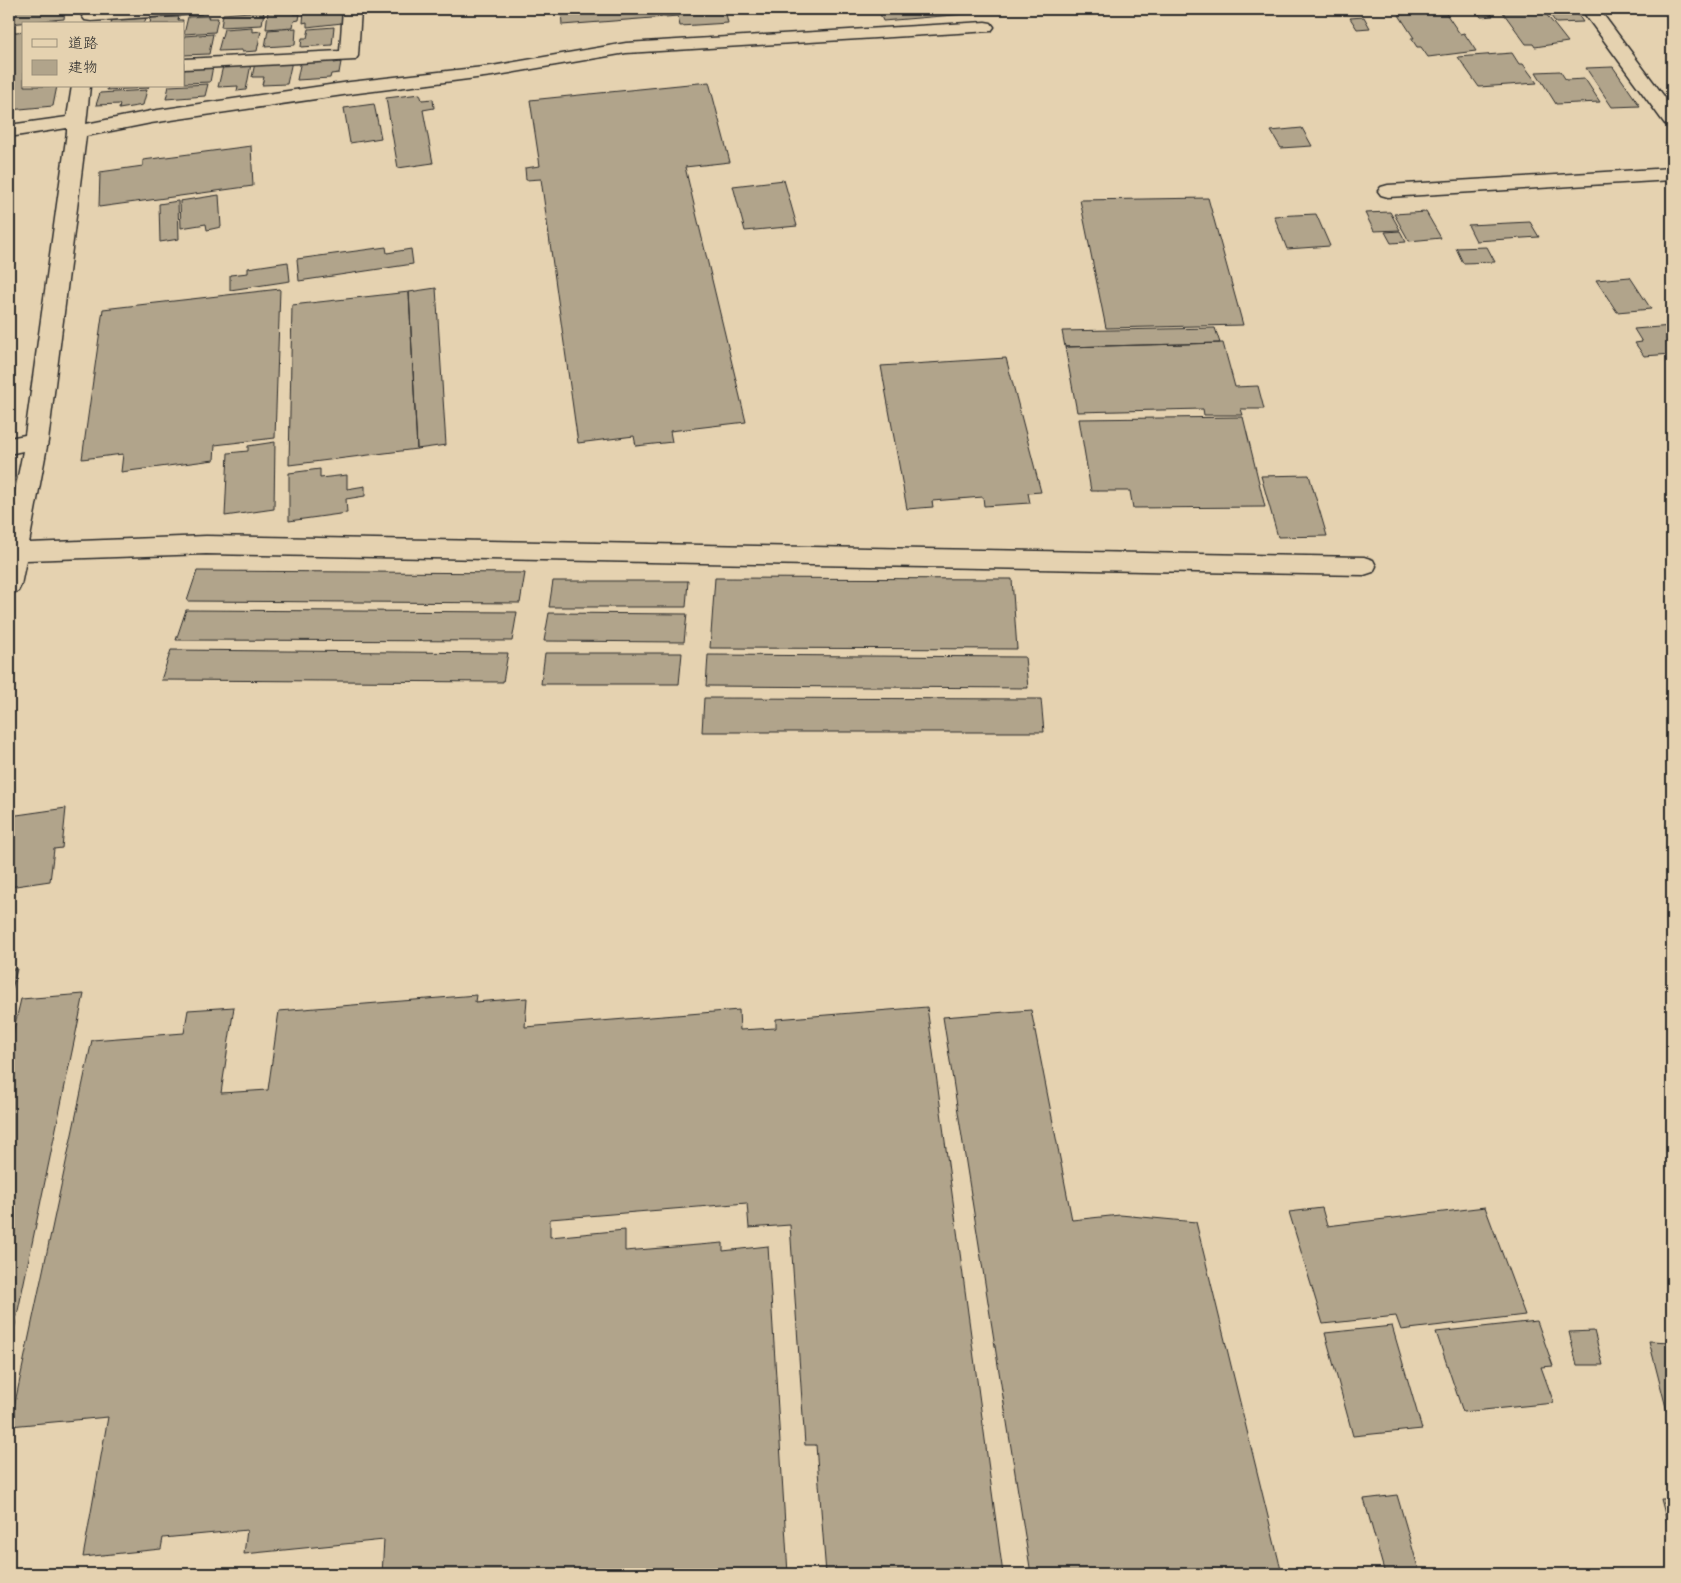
<svg xmlns="http://www.w3.org/2000/svg" width="1681" height="1583" font-family="'Indie Flower','Klee One',sans-serif">
<style>
.building{fill:#b1a48b;stroke:#2b2b2b}
.lines{fill:none;stroke-linecap:round;stroke-linejoin:round}
.minor-casing{stroke:#2b2b2b;stroke-width:3}
.minor{fill:#e5d2b0;fill-rule:evenodd}
</style>
<rect width="100%" height="100%" fill="#e5d2b0"/>
<filter id="ink" filterUnits="userSpaceOnUse"><feTurbulence type="fractalNoise" baseFrequency=".02" numOctaves="2"/><feDisplacementMap in="SourceGraphic" scale="10" xChannelSelector="R" yChannelSelector="G"/><feConvolveMatrix kernelMatrix="1 2 1 2 8 2 1 2 1" color-interpolation-filters="sRGB"/></filter>
<g filter="url(#ink)">
<path class="building" d="M12 9H65L64 19 9 24V12Z
M290 9 289 12 293 11V14H300L299 20 294 21 293 27 266 29 268 11Z
M304 9H335V13L342 12V23L307 27V22L303 23Z
M561 9H725L728 23 680 26 678 16 562 25Z
M878 9H975L977 13 883 21Z
M1542 9 1568 42 1535 47 1533 44H1526L1502 11Z
M1546 9H1574L1583 22 1556 23Z
M264 11 262 25 221 27 223 14Z
M1489 11 1493 16 1481 17 1477 12Z
M1445 12 1460 34 1464 33 1476 51 1428 57 1421 47H1417L1411 38H1414L1399 15Z
M209 16 208 18H218L215 32 184 34 188 17Z
M179 17 178 20H183L182 24H150L151 18Z
M1364 17 1370 28 1357 29 1350 18Z
M146 18 144 24H111L112 20Z
M252 27V32L261 31 257 51 242 52V50L218 51 224 29Z
M334 27 332 45 301 47 302 38H307L309 29Z
M296 28 295 45 265 47 268 30Z
M24 31V86H57L53 106 9 110V33Z
M213 34 209 54 184 55V36Z
M1512 53 1519 64H1523L1537 83 1479 87 1458 57Z
M335 59 334 63 341 62 339 73 331 74 330 78 297 80 301 60Z
M292 61 287 84 262 85 264 77H252L255 63Z
M251 64 246 90 237 91 238 86 218 87 223 66Z
M213 66 210 82 184 83V67Z
M1613 67 1640 106 1612 107 1586 68Z
M1560 71 1566 80 1585 79 1600 102 1556 104 1536 72Z
M709 82 730 162 685 167 746 422 670 431 672 442 636 446 634 436 578 443 541 179 526 180 525 168 540 166 530 100Z
M208 84 205 96 166 99 169 86Z
M108 86H149L148 88 107 90Z
M147 90 143 105 119 109 120 104 96 105 100 93Z
M420 94 422 100 433 99 434 108 423 110 433 163 398 168 386 98Z
M374 104 381 138 350 143 344 108Z
M1302 128 1312 146 1281 148 1271 131Z
M251 146 253 186 99 207 100 172 143 166V160Z
M784 180 797 226 745 231 733 186Z
M219 195 221 227 207 230 206 224 181 228 180 201Z
M1208 198 1243 325 1106 328 1080 200Z
M178 201 179 239 160 242 159 204Z
M1390 212 1400 230 1374 231 1365 213Z
M1426 212 1441 238 1409 241 1394 214Z
M1316 214 1330 246 1287 249 1274 216Z
M1530 222 1539 237 1476 241 1468 225Z
M1400 231 1406 242 1391 243 1385 232Z
M386 247 387 253 411 249 413 264 299 281 297 259Z
M1487 247 1495 262 1463 263 1456 248Z
M288 262 290 281 230 290V275L248 273V268Z
M1630 277 1651 309 1617 312 1596 280Z
M436 288 446 445 417 449 409 292Z
M280 289 275 438 215 445 214 460 121 472 123 454 82 459 103 309Z
M409 292 417 449 289 465 292 305Z
M1672 326V354L1644 356 1635 343 1642 342 1634 329Z
M1215 328 1220 343 1065 347 1062 331Z
M1223 343 1235 387 1258 386 1264 409H1241L1243 415H1204L1203 409 1077 412 1065 347Z
M1006 358 1041 492 1028 493 1030 503 984 506 983 497 932 501 933 507 907 509 881 366Z
M1243 417 1265 507 1133 508 1130 491H1091L1079 419Z
M275 442 274 509 225 516 228 453 248 451V446Z
M320 469V478L347 475V489L365 486V496L346 499 347 513 289 521V473Z
M1309 475 1327 536 1278 537 1261 476Z
M197 571 525 573 520 603 187 601Z
M715 578 1012 579 1017 649 710 648Z
M553 581H688L686 607H549Z
M186 610 517 612 512 641 176 640Z
M549 613 687 614 684 642 544 641Z
M171 650 508 653 503 682 161 680Z
M545 653H682L679 684H541Z
M708 655 1025 657 1028 688 706 686Z
M704 698 1041 699 1044 732H702Z
M66 808 62 848 54 849 50 881 9 887 10 816Z
M9 969H17L9 1001Z
M84 994 9 1354V1050L21 999Z
M476 995 475 1002 527 998 525 1027 739 1010 740 1030 776 1028V1019L927 1007 1003 1574H826L816 1445H805L790 1225 749 1228 747 1203 550 1219V1237L625 1230V1251L723 1243V1251L768 1246 788 1574H618V1573L600 1574H382L384 1540 244 1554 247 1530 163 1538 161 1549 83 1557 108 1417 10 1426 92 1040 184 1033 188 1010 234 1007 221 1093 268 1090 279 1011Z
M1031 1010 1072 1220 1120 1215 1196 1222 1282 1574H1031L943 1017Z
M1485 1207 1525 1315 1401 1330 1396 1316 1323 1324 1289 1212 1322 1208 1327 1226Z
M1537 1321 1553 1366 1541 1367 1554 1403 1463 1412 1436 1332Z
M1392 1326 1422 1429 1353 1436 1325 1333Z
M1594 1331 1603 1365H1577L1569 1332Z
M1649 1341 1672 1342V1431Z
M1397 1495 1420 1574H1385L1364 1499Z
M1661 1499H1672V1541Z
M1622 1570 1624 1574H1585Z"/>
<g class="lines">
<g class="minor-casing">
<path id="minor" d="M120 9H204L201 13 195 14 91 21 85 20 82 16 85 12Z
M343 9H361L358 56 355 60 184 69V59L340 51Z
M1581 9H1599L1672 107V126L1665 124Z
M985 22 991 23 994 27 991 31 626 53 492 76 350 94 151 123 86 136 48 441 29 543 206 536 1364 557 1373 560 1376 566 1373 572 1364 575 206 554 26 560 21 585 18 591 9 594V522L23 451 9 454V438L25 435 67 132V128L9 137V125L67 117 72 86H90L86 124 151 111 350 82 492 66 626 43Z
M1672 168V180L1388 197 1381 195 1378 191 1381 187 1388 185Z"/>
</g>
<use href="#minor" class="minor"/>
</g>
</g>
<rect width="1681" height="1583" fill="none" stroke="#e5d2b0" stroke-width="30"/>
<rect x="15" y="15" width="1651" height="1553" fill="none" stroke="#2b2b2b" stroke-width="2" filter="url(#ink)"/>
<rect x="22" y="22" width="162" height="65" fill="#e5d2b0" stroke="#9b8f7b"/>
<rect x="32" y="39" width="25" height="8" fill="#e5d2b0" stroke="#9b8f7b"/>
<text x="68" y="48" font-size="15" fill="#2b2b2b">道路</text>
<rect x="32" y="60" width="25" height="15" fill="#b1a48b" stroke="#9b8f7b"/>
<text x="68" y="72" font-size="15" fill="#2b2b2b">建物</text>
</svg>
